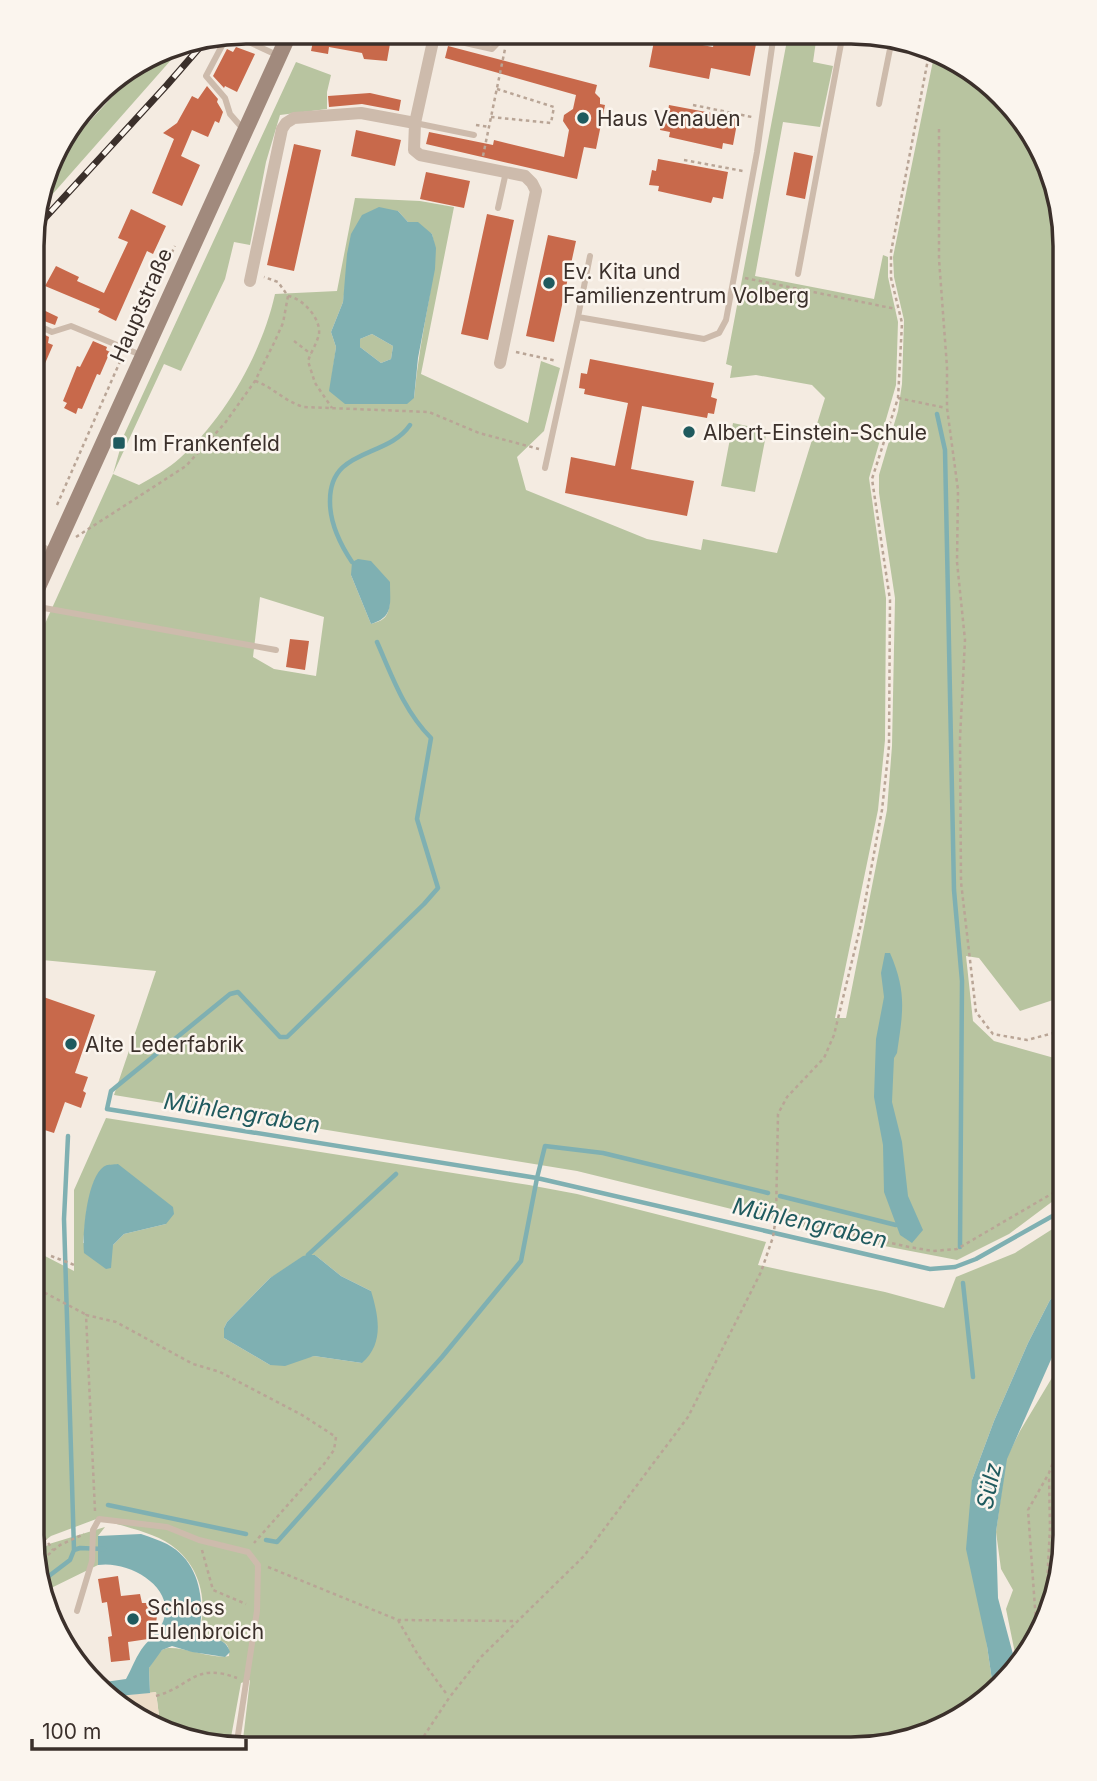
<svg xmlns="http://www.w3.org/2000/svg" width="1097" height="1781" font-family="Inter,sans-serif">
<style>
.green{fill:#b8c4a0;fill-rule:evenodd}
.plaza{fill:#ecdcc8}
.water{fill:#7fb0b2;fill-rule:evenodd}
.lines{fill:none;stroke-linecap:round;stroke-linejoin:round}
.stream{stroke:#7fb0b2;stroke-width:4.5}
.building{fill:#c8694b}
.path{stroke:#b9a596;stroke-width:2.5;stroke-dasharray:3.5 3.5;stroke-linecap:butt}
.lane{stroke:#cdbbac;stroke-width:6}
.street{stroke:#cdbbac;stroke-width:12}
.secondary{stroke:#a18a7d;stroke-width:16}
.rail-casing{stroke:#3b302b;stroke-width:7}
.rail{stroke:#fbf5ee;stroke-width:4.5;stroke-dasharray:13;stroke-linecap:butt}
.poi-dot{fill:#1f5a5e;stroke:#fbf5ee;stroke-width:2.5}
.labels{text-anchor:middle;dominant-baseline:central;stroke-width:5;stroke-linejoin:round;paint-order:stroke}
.poi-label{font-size:21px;fill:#3b302b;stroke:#fbf5ee;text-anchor:start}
.street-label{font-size:21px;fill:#3b302b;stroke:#fbf5ee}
.water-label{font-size:23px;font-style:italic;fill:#1f5a5e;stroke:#fbf5ee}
.rim{fill:none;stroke:#3b302b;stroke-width:3.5}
</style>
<rect width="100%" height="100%" fill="#f4ebe1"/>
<path class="green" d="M817 34 813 62 833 66 820 127 783 122 755 276 874 299 883 255 888 257V277L898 322 896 385 869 478 886 598 885 740 878 810 835 1018H846L887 810 892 746 895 598 879 493V475L898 411 902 384 904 320 894 277 893 257 934 56 982 76 1049 164 1065 246V996L1020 1011 979 958 966 956 973 1021 994 1041 1065 1061V1192L1009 1234 957 1260 869 1243 577 1171 114 1095 156 971 32 959 33 650 113 474 124 435 296 62 331 75 327 92V109L280 115 266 162 250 245 234 242 225 279 181 371 164 364 113 474 139 485C153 477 168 469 180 458 225 418 262 353 275 294L337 291 355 198 420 201 454 207 421 374 528 423 541 361 560 368 544 431 517 457 526 490 647 539 701 550 703 539 777 553 825 398 812 385 756 375 730 378 732 366 726 364 788 35ZM398 211 408 222 432 234C438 257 432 277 429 299 423 332 417 365 414 398L330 391 336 347 331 332 343 302 345 287ZM351 575 390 602C388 617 385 620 371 624ZM260 597 324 617 316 676 274 669 253 657Z
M186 43 35 214 50 164 150 56 164 48Z
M372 334 393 346 391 359 381 363 360 347V339Z
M733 423 767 430 755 492 721 486Z
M106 1118 529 1185 577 1194 766 1242 758 1265 885 1292 944 1308 956 1277 1015 1253 1065 1221V1286L1050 1300 1028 1343 994 1421 972 1480 987 1646 993 1687 933 1733 852 1749 242 1748 250 1680 241 1683 229 1748H218L160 1724 156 1692 150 1693 149 1668C152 1663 157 1653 162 1650 173 1642 211 1660 229 1656 231 1639 216 1639 203 1641L198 1636C209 1603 201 1566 171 1545 151 1531 122 1527 99 1518L51 1536 34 1549 32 1535V1261L41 1254 74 1271V1190ZM94 1182 166 1224 124 1234 113 1245 83 1243 87 1208ZM315 1255 341 1276 371 1291 362 1363 314 1356 270 1365 224 1338V1328L227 1322 270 1278Z
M1065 1356V1550L1054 1605 1018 1668 1006 1609 1013 1590 1001 1569 996 1532 1006 1459 1020 1431Z
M105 1527 98 1536V1565L43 1592 35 1555 49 1544Z"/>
<path class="plaza" d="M156 1692 160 1724 151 1720V1715L133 1703H118V1696Z"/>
<path class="water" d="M379 207 398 211 408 222H418L432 234 436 248 435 269 418 358 414 398 407 404H345L329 391 336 347 331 332 343 302 347 254 351 234 362 215ZM372 334 393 346 391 359 381 363 360 347V339Z
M358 559 371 561 390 582C390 604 394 617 371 624L351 575 352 562Z
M885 953H890C907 992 903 1012 897 1053L894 1058 892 1102 902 1142 908 1196 923 1230 912 1243 900 1235 884 1192 883 1145 874 1097 876 1039 884 997 881 973Z
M118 1164 173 1207 174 1214 166 1224 124 1234 113 1245 111 1268 106 1269 84 1253C82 1234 87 1172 107 1165 108 1165 118 1164 118 1164Z
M308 1255H315L341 1276 371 1291C379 1317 384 1344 362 1363L314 1356 285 1366 270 1365 224 1338V1328L227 1322 270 1278 303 1256Z
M1065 1286V1338L1057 1346 1007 1459 996 1532 998 1598 1017 1669 993 1687 987 1646 966 1549 972 1480 994 1421 1028 1343 1050 1300Z
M141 1534C150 1537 159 1540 167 1544 201 1562 206 1604 198 1637L203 1641C216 1639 225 1638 230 1652L225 1657 192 1652 172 1646 162 1650 149 1668 150 1693 118 1696 119 1703H133L142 1711C119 1711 112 1700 98 1683L126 1679C131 1670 135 1659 141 1650 147 1641 157 1634 162 1624 179 1589 130 1560 98 1565V1536Z"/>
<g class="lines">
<path class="stream" d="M937 414 945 450 954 890 962 981 960 1247
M352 562C340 544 330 523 330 502 329 447 387 459 410 425
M377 642C392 676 404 711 431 738L417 819 438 888 424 904 287 1037H280L238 992 230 994 111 1091 107 1109 537 1178 545 1146 603 1153 768 1193
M780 1196 896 1225
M308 1255 396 1174
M963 1283 973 1377
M108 1505 246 1534
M266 1540 277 1542 442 1357 521 1261 537 1178 930 1269 955 1267 976 1259 1065 1209
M74 1550 80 1548 104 1549
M41 1582 70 1560 74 1550 64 1219 68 1136"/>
</g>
<path class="building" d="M315 32 383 33 382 36 391 38 387 61 364 59 362 53 329 47 328 54 311 51Z
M655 36 713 47 715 36 756 44 750 76 711 68 709 79 649 67Z
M448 46 597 85 595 93 600 98V104L605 105 596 149 584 147 577 179 426 144 429 132 493 145 494 140 564 157 569 130 563 121 564 115 573 109 576 95 445 58Z
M236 47 255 54 237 92 225 86 224 88 213 76 227 49 233 52Z
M207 86 218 99 217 102 223 112 219 123 215 121 208 137 192 130 181 156 200 165 182 206 152 193 174 139 163 133 177 123 192 96 198 99Z
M370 93 401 100 399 111 362 104 329 107 328 96Z
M669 105 738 118 733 145 723 143 722 149 669 137 670 132 660 130 662 116 667 117Z
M356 130 401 140 395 166 351 156Z
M294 144 321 150 294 271 267 265Z
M794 152 813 156 805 199 786 195Z
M658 159 728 172 723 199 713 197 711 203 658 191 659 186 649 185 652 170 656 171Z
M426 172 470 181 464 208 420 199Z
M131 209 166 226 153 254 147 251 116 321 98 312 100 309 45 286 56 266 79 277 77 281 104 293 128 242 118 238Z
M487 214 514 220 488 340 461 334Z
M548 235 576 241 554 342 526 336Z
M33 305 58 317 55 325 33 317Z
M33 329 49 337 48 343 53 345 43 368 33 364Z
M93 341 107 347 106 350 110 352 100 375 97 374 82 409 78 408 76 414 64 408 67 403 63 401 77 366 80 367Z
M590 359 714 383 711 397 717 399 714 414 708 413 707 418 642 406 631 469 694 481 687 516 565 493 571 457 615 466 628 403 584 394 585 389 579 388 581 373 587 374Z
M290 639 309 641 305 670 286 667Z
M32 993 95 1015 75 1073 88 1077 83 1091 86 1093 81 1108 65 1102 54 1133 32 1126V1118L38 1101 32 1100Z
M118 1576 121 1596 140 1594 142 1603H151L156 1609 157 1616 156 1623 147 1635 148 1639 128 1642 130 1660 111 1662 108 1637 112 1636 107 1602 102 1603 98 1579Z"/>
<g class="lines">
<path class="path" d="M693 105 752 117
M491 117 551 123 554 107 497 89
M476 125 489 127
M939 129V259L947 367V408L958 490 957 562 965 640 960 738 961 882 976 1012 993 1034 1027 1040 1065 1030
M483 156 505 49
M684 160 743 171
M745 278 896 309
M288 296C302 298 321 318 319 334 317 343 311 352 308 361L315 383 332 408
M129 341 175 246
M294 341 311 354
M516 352 557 361
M255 381C273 387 285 402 304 407L429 412 479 433 539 449
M898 398 946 408
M57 505 122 357
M76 537 186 466 225 423 255 381 274 343 283 323 288 296 278 282 264 277
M776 1217 909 1247 933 1251 957 1249 1065 1186
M51 1256 77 1266
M32 1286 85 1314
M32 1334 45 1293
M95 1511 86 1315 116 1322 193 1364 220 1372 302 1415 336 1437 334 1450 324 1464 254 1543
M32 1520 53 1550
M202 1550 213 1590 246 1604
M37 1564 60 1545 84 1534
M268 1567 398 1620 517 1621
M398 1620 418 1655 448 1696
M1045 1622 1050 1528 1049 1476
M1037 1636 1028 1510 1049 1473 1065 1431
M156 1696C192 1686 194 1662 237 1678
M416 1748 449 1698 481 1657 584 1556 688 1417 761 1272 773 1237 776 1217 778 1114 787 1097 824 1058 834 1035 861 924 882 810 889 746 890 600 872 479 898 398 902 323 891 278V252L929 54"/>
<path class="lane" d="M249 42 254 32
M461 42 492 49 508 32
M879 104 892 39
M415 123 474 135
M244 130 230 114 225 98 206 76 225 40 249 42 279 56
M498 208 506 172
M798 274 843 33
M578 317 590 256
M33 323 52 332 71 326 141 355
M545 468 578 317 704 339 719 333 726 320 757 152 774 33
M33 606 276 650
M77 1611 92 1561 93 1530 99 1519 167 1527 199 1540 248 1552 258 1565 257 1611 236 1748"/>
<path class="street" d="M435 32 415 123 414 150 420 155 525 176 532 183 536 191 500 363
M250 281 282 129 286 123 294 118 361 113 415 123
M33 546 51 554"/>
<path class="secondary" d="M33 598 290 32"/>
<g class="rail-casing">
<path id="rail" d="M33 231 167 85 207 39"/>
</g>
<use href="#rail" class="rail"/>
</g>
<g class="poi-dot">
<circle cx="583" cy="118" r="7"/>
<circle cx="549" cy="283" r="7"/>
<circle cx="689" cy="432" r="7"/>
<rect x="112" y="436" width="14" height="14" rx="3.5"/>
<circle cx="71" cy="1044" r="7"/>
<circle cx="133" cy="1619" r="7"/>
</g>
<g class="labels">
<g class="poi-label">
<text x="597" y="118">Haus Venauen</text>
<text x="563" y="271">Ev. Kita und<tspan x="563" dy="24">Familienzentrum Volberg</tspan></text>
<text x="703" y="432">Albert-Einstein-Schule</text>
<text x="133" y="443">Im Frankenfeld</text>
<text x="85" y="1044">Alte Lederfabrik</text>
<text x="147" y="1607">Schloss<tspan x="147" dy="24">Eulenbroich</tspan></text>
</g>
<g class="street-label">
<text transform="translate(141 305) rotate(-66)">Hauptstraße</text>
</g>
<g class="water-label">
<text transform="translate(242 1113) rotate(9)">Mühlengraben</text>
<text transform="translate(810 1223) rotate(13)">Mühlengraben</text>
<text transform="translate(989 1486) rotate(-78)">Sülz</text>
</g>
</g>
<path d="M0 0H1097V1781H0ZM246 44H851A202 202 0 0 1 1053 246V1535A202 202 0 0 1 851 1737H246A202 202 0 0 1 44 1535V246A202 202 0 0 1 246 44Z" fill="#fbf5ee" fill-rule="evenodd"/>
<path class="rim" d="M246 44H851A202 202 0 0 1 1053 246V1535A202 202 0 0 1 851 1737H246A202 202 0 0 1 44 1535V246A202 202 0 0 1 246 44Z"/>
<path d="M32 1739v10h214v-10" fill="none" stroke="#3b302b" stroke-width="3.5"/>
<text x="42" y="1739" font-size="21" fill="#3b302b" stroke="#fbf5ee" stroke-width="5" paint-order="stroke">100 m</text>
</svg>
